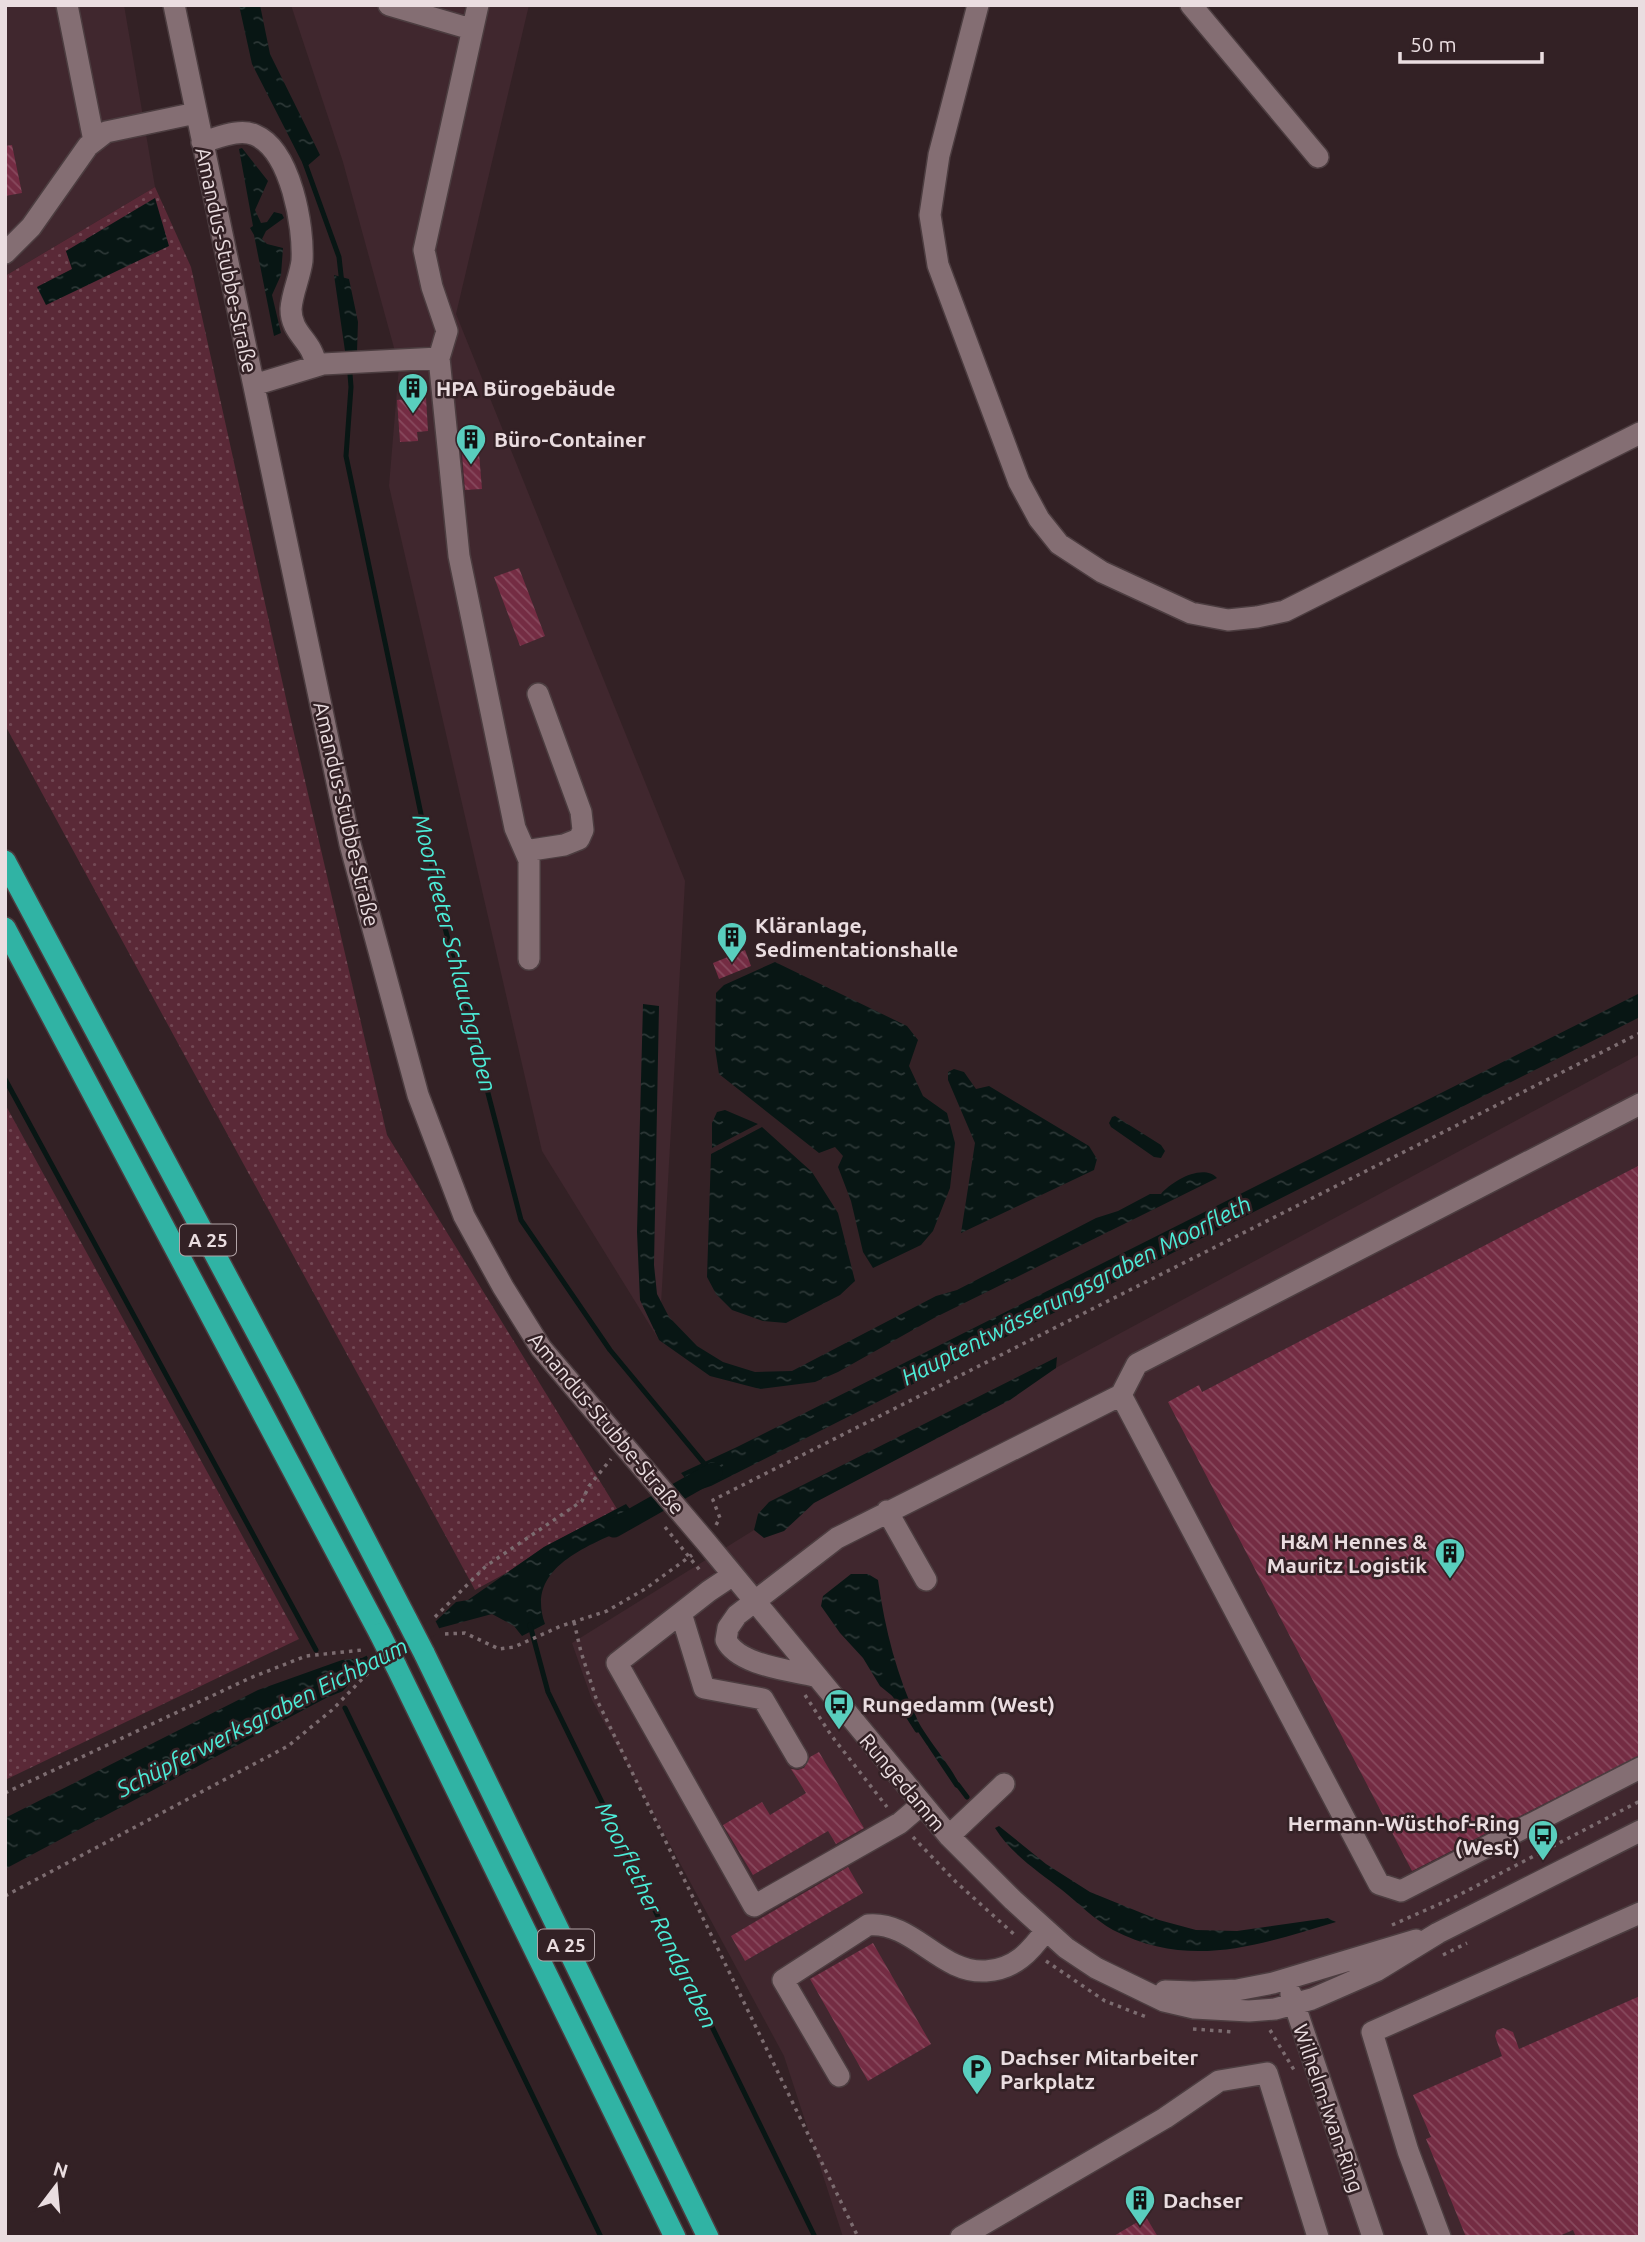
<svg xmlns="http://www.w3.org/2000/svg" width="1645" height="2242" font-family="Ubuntu,sans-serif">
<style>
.built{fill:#40272e}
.grass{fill:url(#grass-dots);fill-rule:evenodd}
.water{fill:url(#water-ripples)}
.pier{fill:#332125}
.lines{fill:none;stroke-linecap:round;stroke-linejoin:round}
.stream{stroke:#081614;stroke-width:5}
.canal{stroke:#081614;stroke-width:19}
.building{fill:url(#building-back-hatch)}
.minor-casing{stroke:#4c3d40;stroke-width:24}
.highway-casing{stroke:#4c3d40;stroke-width:24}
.path{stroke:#7c6c70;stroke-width:3.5;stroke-dasharray:3.5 5;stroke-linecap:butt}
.minor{stroke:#846e73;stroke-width:21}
.highway{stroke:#30b3a4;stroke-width:21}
.highway-bridge-casing{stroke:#4c3d40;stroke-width:24;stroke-linecap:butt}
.highway-bridge{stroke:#30b3a4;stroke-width:21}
.labels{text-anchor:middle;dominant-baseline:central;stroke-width:5;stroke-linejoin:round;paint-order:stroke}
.shield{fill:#332125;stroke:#b3a5a8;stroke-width:2}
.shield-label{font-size:19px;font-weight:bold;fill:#eadde0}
.street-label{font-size:21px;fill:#eadde0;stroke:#332125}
.poi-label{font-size:21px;font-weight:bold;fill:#eadde0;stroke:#332125;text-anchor:start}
.water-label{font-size:23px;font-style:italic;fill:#4cecd8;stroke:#332125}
</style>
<defs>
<pattern id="grass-dots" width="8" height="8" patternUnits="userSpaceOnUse" patternTransform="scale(1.75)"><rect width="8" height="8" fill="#5a2937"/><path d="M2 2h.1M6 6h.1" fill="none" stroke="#724854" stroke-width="1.8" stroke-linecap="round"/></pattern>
<pattern id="water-ripples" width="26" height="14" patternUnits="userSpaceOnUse" patternTransform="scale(1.75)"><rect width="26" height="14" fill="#081614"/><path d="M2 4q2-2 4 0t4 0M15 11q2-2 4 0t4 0" fill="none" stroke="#2c3736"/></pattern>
<pattern id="building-back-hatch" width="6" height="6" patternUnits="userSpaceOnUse" patternTransform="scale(1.75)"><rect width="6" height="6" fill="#742c43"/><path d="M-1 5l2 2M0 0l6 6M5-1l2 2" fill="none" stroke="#884a5e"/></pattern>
</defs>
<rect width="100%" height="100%" fill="#332125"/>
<path class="built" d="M5 5H124L155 187 5 276Z
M291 5H529L456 314 685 881 659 1340 542 1151 389 486 399 366 343 162Z
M1640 1054V2237H843L784 2056 592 1700 572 1643 754 1530Z"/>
<path class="grass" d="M155 187 191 267 287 703 387 1135 617 1509 544 1547 508 1572 475 1590 5 725V276ZM168 246 37 287 73 269 66 251Z
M5 1104 299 1639 5 1780Z"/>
<path class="water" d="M239 5H260L270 54 320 155 305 168 252 64Z
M242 148 268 181 255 210 261 223 267 222 274 212 282 214 284 218 266 231 262 239 267 244 283 248 281 275 272 295 281 333 274 336 254 235 250 228 253 226 239 149Z
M155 198 169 246 46 305 37 287 72 269 66 251Z
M334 275 349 279 358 322 357 352 345 351Z
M775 962 907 1026 918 1040 909 1066 923 1096 947 1113 955 1143 950 1188 933 1231 921 1245 873 1268 863 1252 851 1201 838 1167 843 1156 835 1147 819 1153 719 1074 715 1048 716 993 724 985Z
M1640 993V1017L711 1486 696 1491 681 1473 737 1447Z
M643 1004 659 1006 654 1265 657 1294 669 1317 697 1346 723 1362 755 1372 792 1371 936 1296 957 1290 1096 1218 1118 1211 1150 1194H1161C1172 1181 1203 1163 1217 1178L934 1318 838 1372 815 1382 760 1389 710 1376 659 1340 640 1300 637 1232Z
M954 1069 964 1072 976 1089 989 1086 1089 1146 1097 1159 1094 1170 961 1233 975 1143 948 1080V1072Z
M725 1110 758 1124 712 1148V1123L717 1112Z
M1115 1116 1161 1145 1165 1151 1161 1158 1154 1157 1111 1127 1109 1123 1112 1117Z
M762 1127 812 1172 838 1213 855 1281 840 1295 786 1323 763 1321 732 1310 716 1294 707 1277 711 1154Z
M1057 1357 1056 1368 1010 1400 814 1503 784 1531 764 1538 754 1530 758 1514 769 1502Z
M626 1504 640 1522C598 1543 523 1563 545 1624L522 1636 514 1626 492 1614 440 1628 364 1667 343 1691 326 1698 5 1869V1818L258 1690 342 1660 362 1658 436 1621 456 1602 468 1600 544 1547Z
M851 1574H868L878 1580C885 1630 897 1676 918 1721 926 1738 960 1777 961 1790L955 1787 896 1699 880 1686 863 1658 840 1633 821 1606 823 1596Z
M999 1826 1046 1864 1090 1892 1159 1920 1196 1930 1237 1931 1328 1918 1336 1922C1259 1945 1190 1970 1113 1930 1095 1920 1078 1903 1062 1890 1039 1872 1011 1854 995 1828Z"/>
<path class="pier" d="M434 1618 441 1632 372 1667 365 1652Z"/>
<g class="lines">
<path class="stream" d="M305 163 339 257 342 284
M350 374 351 387 346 456 444 924 521 1220 610 1350 707 1467
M5 1079 316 1650
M530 1625 548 1692 815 2237
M894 1694 917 1730
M345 1708 601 2237
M958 1785 967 1797"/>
<path class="canal" d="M614 1528 713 1472"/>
</g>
<path class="building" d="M12 145 22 193 5 196V146Z
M426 397 428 431 417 432 418 441 400 442 397 400Z
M478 441 482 489 465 490 461 442Z
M519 568 545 636 520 646 494 577Z
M745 950 751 966 719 979 713 963Z
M1640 1165V1755L1412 1871 1168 1402 1199 1385 1202 1392Z
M819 1752 864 1828 836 1844 828 1831 753 1875 723 1825 762 1802 770 1815 806 1793 791 1769 798 1770 804 1768 810 1757Z
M848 1867 863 1893 745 1961 731 1936Z
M873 1943 931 2044 868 2081 810 1979Z
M1640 1996V2237H1576L1573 2230 1557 2237H1466L1426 2139 1431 2137 1413 2095 1502 2056 1495 2036 1497 2030 1503 2028 1513 2032 1519 2049Z
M1146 2217 1158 2237H1112Z"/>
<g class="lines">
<g class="minor-casing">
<path id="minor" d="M67 5 94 141
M174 5 350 844 418 1095 464 1216 503 1287 541 1348 706 1542 949 1836 1013 1900 1066 1948 1096 1968 1164 2001 1194 2008 1249 2011 1275 2009 1312 1999 1376 1971 1438 1933 1640 1831
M389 5 471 29
M478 5 424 250 432 287 447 331 439 358 459 556 515 828 529 860V959
M978 5 939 155 930 215 938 265 1019 482 1039 519 1059 544 1102 572 1191 613 1228 620 1257 617 1285 611 1640 433
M1191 5 1318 157
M202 142C218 138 239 128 255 135 291 150 304 227 302 261 300 277 292 293 291 309 291 335 313 340 316 366
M5 253 31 227 88 146 106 132 196 113
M254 385 323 364 439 358
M525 851 564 845 579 839 583 830 581 812 538 694
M1640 1104 1137 1364 1121 1395 1379 1884 1401 1891 1640 1768
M887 1511 926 1580
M733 1575 709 1591 617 1663 754 1906 900 1823 921 1805
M681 1613 704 1688 763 1699 797 1757
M814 1676C789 1670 738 1665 726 1640L728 1628 737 1615 837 1538 1121 1395
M949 1836 1004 1784
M1165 1991 1194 1992 1237 1990 1273 1983 1416 1940
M1291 1994 1373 2237
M839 2076 783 1980 868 1925C914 1921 940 1974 986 1971 1015 1969 1030 1952 1046 1930
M961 2237 1165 2118 1219 2081 1267 2073 1318 2237
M1440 2237 1408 2151 1372 2032 1640 1913"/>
</g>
<g class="highway-casing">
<path id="highway" d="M5 861 288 1391 407 1620
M5 928 380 1634
M424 1653 708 2237
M396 1666 675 2237"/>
</g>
<path class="path" d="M716 1525 720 1518 713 1500 1640 1033
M665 1527 702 1573
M435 1617 486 1566 582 1501 589 1486 611 1459
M574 1622 581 1652 596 1698 858 2237
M445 1634 465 1633 499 1649 514 1647 561 1626 607 1611 645 1589 692 1555
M805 1695 831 1735 887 1807
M5 1793 250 1678 306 1656 362 1650
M913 1837 956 1882 1016 1936
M5 1896 288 1746 332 1710 371 1670
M1392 1925 1453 1898 1640 1801
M1443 1955 1467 1943
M1046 1961 1105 2001 1149 2018
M1193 2029 1234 2032
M1270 2030 1294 2070"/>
<use href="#minor" class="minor"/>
<use href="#highway" class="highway"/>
<g class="highway-bridge-casing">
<path id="highway-bridge" d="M407 1620 424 1653
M380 1634 396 1666"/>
</g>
<use href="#highway-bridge" class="highway-bridge"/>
</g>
<defs>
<g id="building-pin" transform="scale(1.575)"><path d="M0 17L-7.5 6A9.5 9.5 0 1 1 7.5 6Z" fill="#59cebe" stroke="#332125"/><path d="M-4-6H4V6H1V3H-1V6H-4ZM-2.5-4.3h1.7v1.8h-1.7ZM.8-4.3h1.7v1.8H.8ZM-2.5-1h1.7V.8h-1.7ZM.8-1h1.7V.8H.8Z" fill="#111"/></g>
<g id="bus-pin" transform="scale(1.575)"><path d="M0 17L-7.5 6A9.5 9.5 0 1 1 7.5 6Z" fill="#59cebe" stroke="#332125"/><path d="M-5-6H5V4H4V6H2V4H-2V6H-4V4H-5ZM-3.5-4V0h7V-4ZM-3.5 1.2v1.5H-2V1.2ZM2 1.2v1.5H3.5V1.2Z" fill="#111"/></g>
<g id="parking-pin" transform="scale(1.575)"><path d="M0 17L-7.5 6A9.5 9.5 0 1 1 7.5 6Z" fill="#59cebe" stroke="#332125"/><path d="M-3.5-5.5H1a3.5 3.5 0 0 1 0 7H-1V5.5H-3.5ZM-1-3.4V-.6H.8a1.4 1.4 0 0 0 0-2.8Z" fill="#111"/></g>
</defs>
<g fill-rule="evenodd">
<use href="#building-pin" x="413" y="388"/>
<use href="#building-pin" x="471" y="439"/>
<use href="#building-pin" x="732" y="937"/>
<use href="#building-pin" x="1450" y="1553"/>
<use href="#bus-pin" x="839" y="1704"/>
<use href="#bus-pin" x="1543" y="1835"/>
<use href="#parking-pin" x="977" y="2069"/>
<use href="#building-pin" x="1140" y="2200"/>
</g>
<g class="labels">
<g class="shield">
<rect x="180" y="1224.5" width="56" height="31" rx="5"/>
<rect x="538" y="1929.5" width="56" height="31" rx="5"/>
</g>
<g class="shield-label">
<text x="208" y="1240">A 25</text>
<text x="566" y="1945">A 25</text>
</g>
<g class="street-label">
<text transform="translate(227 260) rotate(78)">Amandus-Stubbe-Straße</text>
<text transform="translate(347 814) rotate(77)">Amandus-Stubbe-Straße</text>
<text transform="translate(607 1423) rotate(50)">Amandus-Stubbe-Straße</text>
<text transform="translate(903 1782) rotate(50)">Rungedamm</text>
<text transform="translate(1329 2108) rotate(71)">Wilhelm-Iwan-Ring</text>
</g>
<g class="poi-label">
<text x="436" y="388">HPA Bürogebäude</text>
<text x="494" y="439">Büro-Container</text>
<text x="755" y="925">Kläranlage,<tspan x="755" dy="24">Sedimentationshalle</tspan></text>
<text x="1427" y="1541" text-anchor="end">H&amp;M Hennes &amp;<tspan x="1427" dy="24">Mauritz Logistik</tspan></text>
<text x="862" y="1704">Rungedamm (West)</text>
<text x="1520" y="1823" text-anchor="end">Hermann-Wüsthof-Ring<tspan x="1520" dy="24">(West)</tspan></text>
<text x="1000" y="2057">Dachser Mitarbeiter<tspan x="1000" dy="24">Parkplatz</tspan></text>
<text x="1163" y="2200">Dachser</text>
</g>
<g class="water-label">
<text transform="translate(455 953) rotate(76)">Moorfleeter Schlauchgraben</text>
<text transform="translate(1076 1290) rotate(-27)">Hauptentwässerungsgraben Moorfleth</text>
<text transform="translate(262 1717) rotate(-27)">Schüpferwerksgraben Eichbaum</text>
<text transform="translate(657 1915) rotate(64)">Moorflether Randgraben</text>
</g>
</g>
<rect width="1645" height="2242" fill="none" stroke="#eadde0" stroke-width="14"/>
<g transform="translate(56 2186) rotate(16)" stroke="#332125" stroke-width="5" paint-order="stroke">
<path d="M0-5L12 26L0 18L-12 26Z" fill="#eadde0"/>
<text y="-10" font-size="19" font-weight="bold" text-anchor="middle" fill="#eadde0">N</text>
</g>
<path d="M1400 52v10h142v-10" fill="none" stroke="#eadde0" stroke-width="3.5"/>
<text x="1410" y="52" font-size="21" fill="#eadde0" stroke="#332125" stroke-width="5" paint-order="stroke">50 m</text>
</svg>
